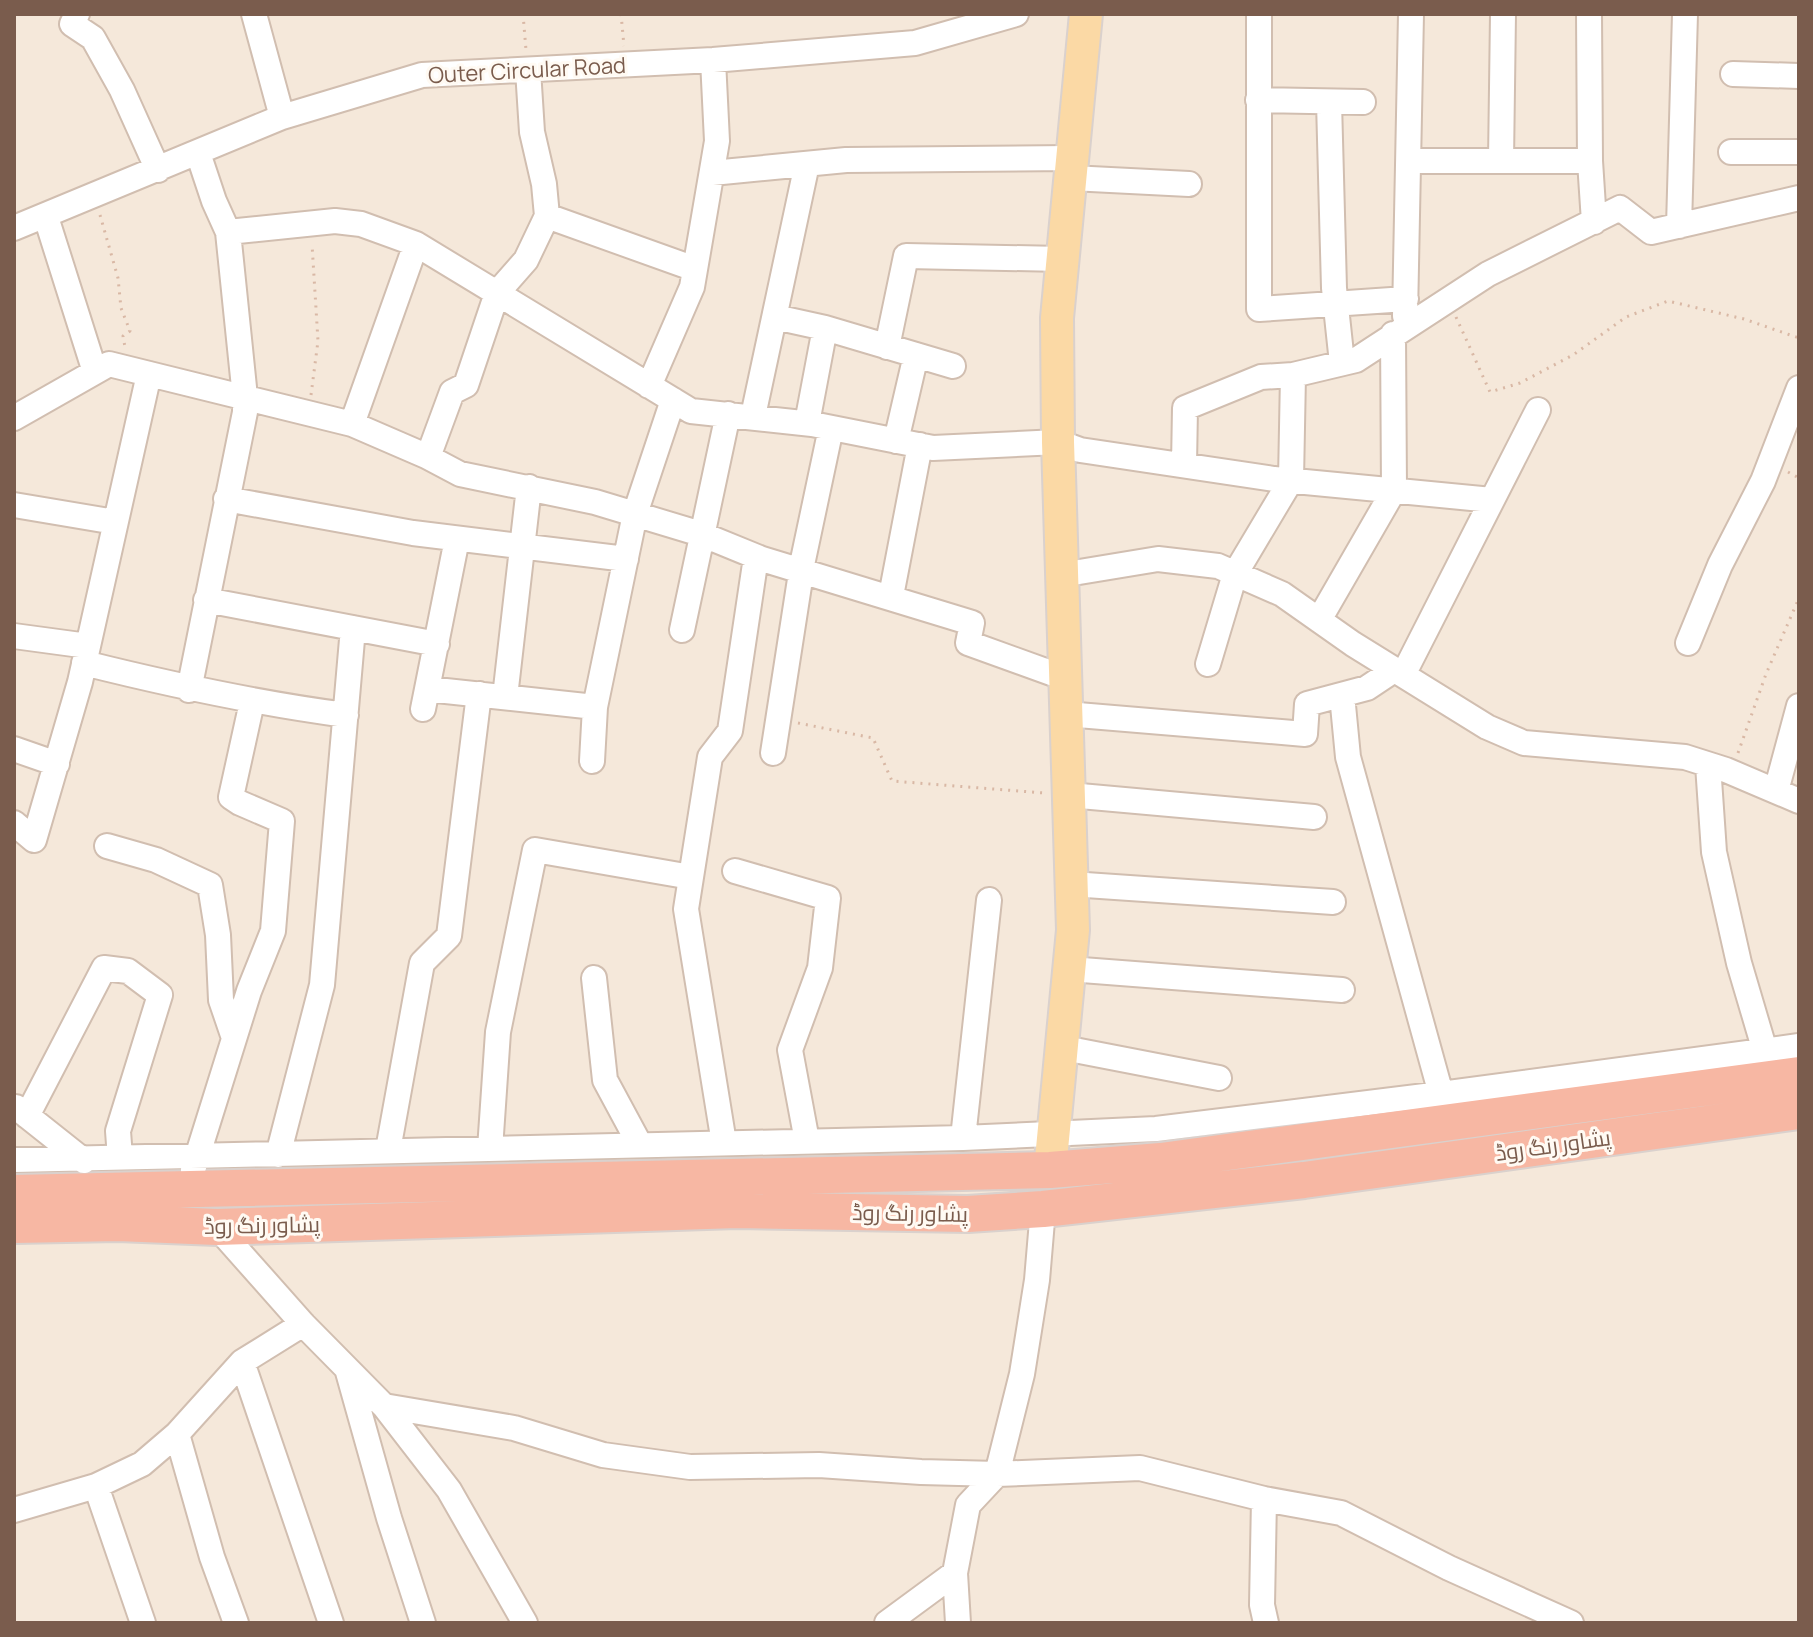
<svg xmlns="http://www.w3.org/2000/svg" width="1813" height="1637" font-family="Manrope,Cairo,sans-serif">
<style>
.residential{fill:#f5e8da}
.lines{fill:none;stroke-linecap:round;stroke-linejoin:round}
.minor-casing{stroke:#d1beb0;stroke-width:28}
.major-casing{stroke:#dad1cd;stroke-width:36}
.highway-casing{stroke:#dad1cd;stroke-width:40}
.path{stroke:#d9b8a5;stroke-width:3;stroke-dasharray:2 6;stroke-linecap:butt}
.minor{stroke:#fff;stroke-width:24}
.major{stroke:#fbd9a5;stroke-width:32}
.highway{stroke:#f7b7a3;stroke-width:36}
.labels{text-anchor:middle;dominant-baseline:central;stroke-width:6;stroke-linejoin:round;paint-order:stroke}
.street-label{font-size:22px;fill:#7a5c4d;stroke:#fffaf3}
</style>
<rect width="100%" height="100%" fill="#fdf6ec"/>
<path class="residential" d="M14 14H1799V1623H14Z"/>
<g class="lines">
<g class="minor-casing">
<path id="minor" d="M77 14 72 24 93 38 122 90 158 170
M254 14 282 117
M1259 14V309L1406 299
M1589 14 1590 161 1594 222
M1733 74 1799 76
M1258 100 1363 102
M1329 102 1334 288 1342 363
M1731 152H1799
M1410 161H1590
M1501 161 1503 14
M712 173 846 160 1071 158
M1071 178 1189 184
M547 216 695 269
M46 217 95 372
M1679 226 1685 14
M14 228 282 117 422 75 713 60 915 43 1016 14
M228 232 335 221 361 224 416 244 691 411 812 424 933 448 1058 442 1080 450 1274 479 1492 500
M1405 316 1411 14
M775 317 825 328 953 366
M887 347 906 256 1062 259
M649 386 692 287 717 141 713 60
M753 416 807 164
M14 418 109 364 352 424 426 456 460 474 595 502 701 534 762 559 972 623 968 643 1065 678
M807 423 825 328
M352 424 416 244
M896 441 916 355
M428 457 452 392 466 385 497 293 526 260 547 216 544 184 532 132 528 70
M1184 465 1185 408 1261 377 1293 375 1356 360 1488 274 1620 208 1651 232 1799 198
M226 499 413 533 626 559
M14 505 115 522
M1061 575 1158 559 1218 566 1282 594 1353 644 1487 727 1524 743 1685 757 1726 770 1799 801
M891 596 920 445
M206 600 437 644
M1319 620 1394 490 1393 334
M682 630 728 414
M14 636 88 646
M1688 643 1720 565 1763 481 1799 388
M84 663C172 685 255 703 346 715
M1208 664 1235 574 1291 480 1293 375
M1403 675 1538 410
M427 689 595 707
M189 690 245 412V397L228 232 214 201 198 153
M1342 695 1348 757 1441 1094
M505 697 529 487
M423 709 457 539
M1066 714 1305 734 1307 704 1367 688 1394 670
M14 749 57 764
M773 753 803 560 831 428
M592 761 595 707 635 514 673 400
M1708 765 1714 852 1739 963 1765 1051
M1776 791 1799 706
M1069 795 1314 817
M14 823 34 840 80 682 149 374
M107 846 156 860 210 885 218 935 221 1000 234 1038
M735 871 828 898 820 968 790 1050 807 1141
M1071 884 1333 902
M1069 969 1342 990
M594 978 605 1080 640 1145
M1064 1048 1219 1078
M16 1107 84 1161
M27 1116 104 968 128 971 160 995 118 1131 120 1158
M963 1138 989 900
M724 1143 686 909 710 757 730 731 756 557
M490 1149 498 1032 535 850 691 877
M388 1150 422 963 449 936 479 694
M278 1155 322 985 353 628
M14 1160 963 1138 1156 1129 1441 1094 1799 1046
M193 1170 249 991 273 931 282 821 240 803 231 797 252 702
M217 1227 303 1324 384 1406 514 1428 603 1455 690 1467 819 1465 921 1472 997 1474 1140 1468 1264 1499 1341 1513 1449 1568 1571 1623
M242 1362 331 1623
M348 1372 389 1518 423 1623
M384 1406 449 1490 525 1623
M177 1434 212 1557 236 1623
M96 1486 143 1623
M1264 1499 1262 1605 1266 1623
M14 1510 96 1486 142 1464 177 1434 242 1362 303 1324
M887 1623 955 1573
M958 1623 955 1573 968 1505 997 1474 1022 1374 1037 1280 1043 1209"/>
</g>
<g class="major-casing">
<path id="major" d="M1050 1170 1073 930 1058 442 1057 318 1086 14"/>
</g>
<g class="highway-casing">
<path id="highway" d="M14 1193 1050 1170 1161 1161 1799 1075
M14 1225 118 1223 217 1227 737 1210 968 1214 1043 1209 1304 1180 1799 1111"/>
</g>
<path class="path" d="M523 14 526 50
M621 14 624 46
M100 215 118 278 121 308 130 331 123 336 125 347
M1456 317 1490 392 1520 383 1573 355 1626 317 1668 301 1744 319 1799 338
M311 395 318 341 312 244
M1788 472 1799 478
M798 723 873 738 892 781 1044 793
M1738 753 1766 674 1799 598"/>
<use href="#minor" class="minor"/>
<use href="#major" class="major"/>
<use href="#highway" class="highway"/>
</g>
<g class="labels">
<g class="street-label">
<text transform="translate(527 70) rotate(-3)">Outer Circular Road</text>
<text transform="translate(1553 1145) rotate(-8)">پشاور رنگ روڈ</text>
<text transform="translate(910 1213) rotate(1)">پشاور رنگ روڈ</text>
<text transform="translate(262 1225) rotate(-1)">پشاور رنگ روڈ</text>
</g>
</g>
<rect width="1813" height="1637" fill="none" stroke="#7a5c4d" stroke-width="32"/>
</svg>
